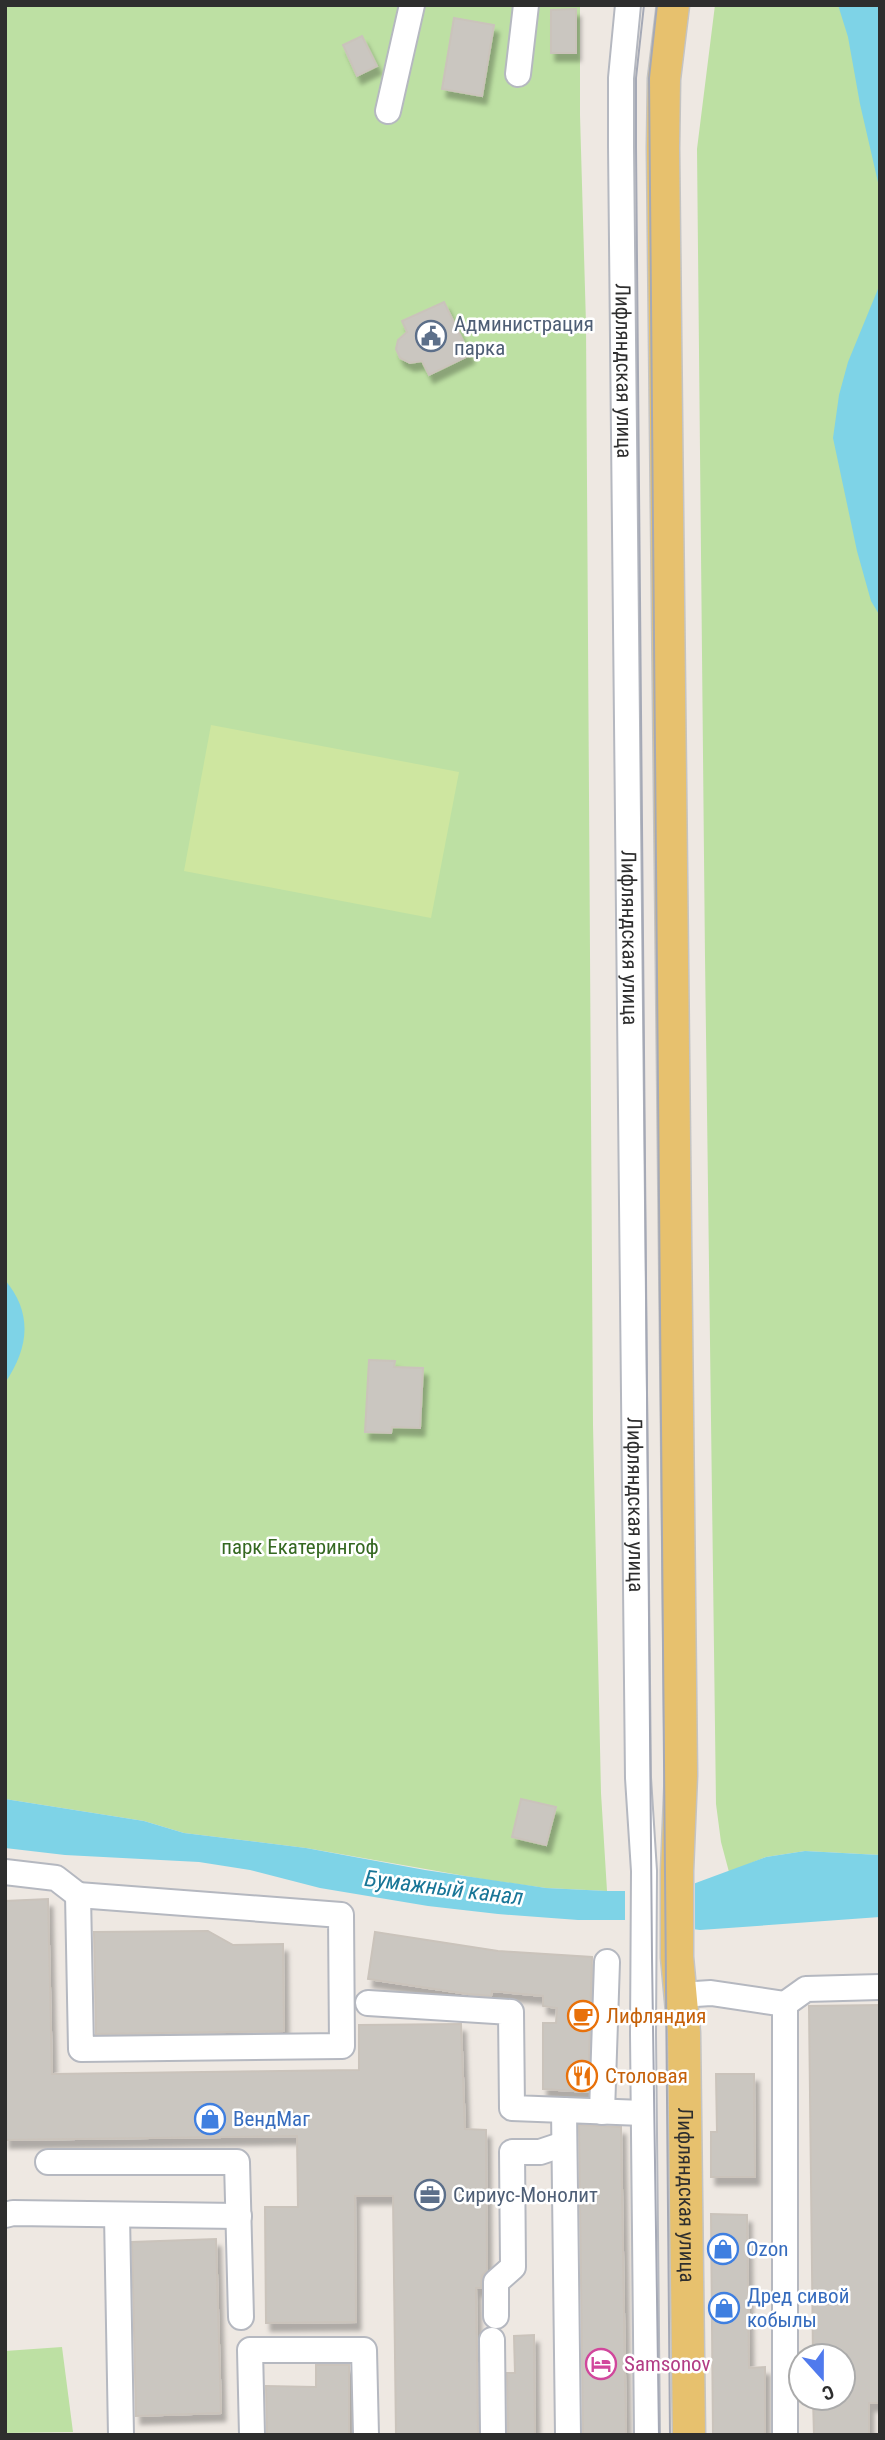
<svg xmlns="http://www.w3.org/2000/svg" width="885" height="2440" font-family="'Roboto Condensed',sans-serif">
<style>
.green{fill:#bde0a3}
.pitch{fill:#cee6a0}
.water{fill:#7ed3e7}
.pier{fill:#eee8e2}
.building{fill:#cac6c0;stroke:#cac3bb;stroke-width:2;filter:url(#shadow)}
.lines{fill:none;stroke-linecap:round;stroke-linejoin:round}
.minor-casing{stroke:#b5b8c0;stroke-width:28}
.major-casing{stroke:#c4c4c4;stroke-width:35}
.minor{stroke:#fff;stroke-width:24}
.major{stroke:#e7c16e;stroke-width:32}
.tram{stroke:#a5a9b6;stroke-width:2}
.labels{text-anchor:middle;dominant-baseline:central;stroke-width:5;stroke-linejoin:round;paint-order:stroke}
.service-label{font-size:21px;fill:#4e5e75;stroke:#fff;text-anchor:start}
.street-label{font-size:21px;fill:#2e2e2e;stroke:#fff}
.park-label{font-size:21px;fill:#356821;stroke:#fff}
.food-label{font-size:21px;fill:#c56008;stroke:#fff;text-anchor:start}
.shop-label{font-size:21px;fill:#366cbe;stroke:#fff;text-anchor:start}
.hotel-label{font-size:21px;fill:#b23c85;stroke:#fff;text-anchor:start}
.water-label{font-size:23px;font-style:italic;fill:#197697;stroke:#fff}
</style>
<defs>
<filter id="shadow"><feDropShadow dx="4.5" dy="8" stdDeviation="2" flood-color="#0004"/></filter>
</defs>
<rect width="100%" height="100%" fill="#eee8e2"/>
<path class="green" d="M5 5H580V115L586 324 593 1425 601 1793 607 1891 546 1888 488 1880 306 1848 184 1833 144 1821 5 1799Z
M715 5H880V1855L805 1851 766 1857 729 1872 721 1842 716 1804 705 957 697 149Z
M62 2347 73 2432 5 2433V2351Z"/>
<path class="pitch" d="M211 725 459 772 431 918 184 871Z"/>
<path class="water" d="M838 5H880V191L860 104 848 37Z
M880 284V616L871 601 857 551 833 438 839 395 848 362Z
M5 1280C33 1313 29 1348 5 1383Z
M5 1799 144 1821 184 1833 306 1848 425 1870 546 1888 607 1891H674L766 1857 805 1851 880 1855V1917L700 1930 626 1920H578L498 1914 428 1906 320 1888 250 1870 199 1862 65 1855 5 1848Z"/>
<path class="pier" d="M695 1879V1933L625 1923V1888L673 1887Z"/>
<path class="building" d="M576 9V53H551V10Z
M454 18 494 25 482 96 442 89Z
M362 36 377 66 357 76 343 45Z
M444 302 470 355 429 375 422 361 410 363 400 358 396 349 398 340 407 332 402 321Z
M369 1360 395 1361 394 1367 423 1368 420 1428 392 1427 391 1433 365 1432Z
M521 1799 556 1807 546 1845 512 1837Z
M48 1899 52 2074 359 2070V2025L461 2024 465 2129 486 2130 487 2270 482 2276 481 2288H476L478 2435H396L393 2196H355L356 2322 266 2323 265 2207H298L297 2136 5 2140V1901Z
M208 1931 233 1945 283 1944 284 2031 96 2034 94 1932Z
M375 1932 498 1951 592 1957 588 2092 543 2089V2023H556L557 2008 543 2006V1996L492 1991 491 1996 468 1994 368 1979Z
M880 2005V2403H869V2435H814L813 2398H843V2356H813L809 2006Z
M716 2074H754L755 2177H711V2132H717Z
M579 2125 621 2127 626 2435H583Z
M711 2214 747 2215 749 2368 765 2367V2435H713Z
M216 2239 221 2413 136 2416 132 2242Z
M534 2335 535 2435H508L507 2373H515L514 2336Z
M316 2365H349V2435H267L266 2386 316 2387Z"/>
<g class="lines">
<g class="minor-casing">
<g id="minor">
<path id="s1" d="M628 5 621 78V146L638 1778 644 1871 643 2034 647 2435"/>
<path d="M518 74 526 5"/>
<path d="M388 111 412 5"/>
<path d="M5 1872 56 1878 78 1895"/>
<path d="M78 1895 341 1915 342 2046 81 2049Z"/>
<path d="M680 1995 711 1993 785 2004"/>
<path d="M368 2003 511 2012 512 2108 564 2110"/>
<path d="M602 2112 607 1962"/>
<path d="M48 2162H237L241 2317"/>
<path d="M5 2215 13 2213 239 2216"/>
<path d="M117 2215 121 2435"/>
<path d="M496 2316V2282L513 2267 512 2152H540L564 2144"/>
<path d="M492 2340 493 2435"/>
<path d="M252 2435 250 2350H364L366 2435"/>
<path d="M568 2435 564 2110 643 2113"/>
<path d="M785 2435V2004L806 1989 880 1987"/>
</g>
</g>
<g class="major-casing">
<g id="major">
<path id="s2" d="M673 5 664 79 663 148 681 1775 677 1871V1957L684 2033 689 2435"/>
</g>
</g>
<use href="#minor" class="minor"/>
<use href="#major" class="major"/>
<path class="tram" d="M644 5 636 78V147L652 1957 659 2435
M657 5 649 78 670 2435"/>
</g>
<defs>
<g id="civic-ring" transform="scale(1.575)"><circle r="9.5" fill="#fff" stroke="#5c6f8a" stroke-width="1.5"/><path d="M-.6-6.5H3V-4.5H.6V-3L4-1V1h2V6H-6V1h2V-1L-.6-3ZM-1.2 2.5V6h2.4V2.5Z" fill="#5c6f8a"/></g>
<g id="cafe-ring" transform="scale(1.575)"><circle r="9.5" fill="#fff" stroke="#e8710a" stroke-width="1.5"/><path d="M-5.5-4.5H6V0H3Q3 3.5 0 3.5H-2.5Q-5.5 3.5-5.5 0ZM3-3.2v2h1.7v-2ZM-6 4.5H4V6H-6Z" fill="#e8710a"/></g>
<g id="restaurant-ring" transform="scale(1.575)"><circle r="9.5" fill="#fff" stroke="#e8710a" stroke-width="1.5"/><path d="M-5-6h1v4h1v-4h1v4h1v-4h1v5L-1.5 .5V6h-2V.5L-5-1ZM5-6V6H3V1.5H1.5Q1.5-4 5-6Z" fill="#e8710a"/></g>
<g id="shop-ring" transform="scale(1.575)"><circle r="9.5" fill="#fff" stroke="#3f7fe0" stroke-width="1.5"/><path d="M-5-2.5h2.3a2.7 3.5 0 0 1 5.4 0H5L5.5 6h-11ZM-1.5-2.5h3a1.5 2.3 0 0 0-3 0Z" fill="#3f7fe0"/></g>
<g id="office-ring" transform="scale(1.575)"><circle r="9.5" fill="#fff" stroke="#5c6f8a" stroke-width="1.5"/><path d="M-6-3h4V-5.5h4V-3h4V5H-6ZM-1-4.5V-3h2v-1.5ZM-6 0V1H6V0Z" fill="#5c6f8a"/></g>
<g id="hotel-ring" transform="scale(1.575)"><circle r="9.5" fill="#fff" stroke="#d1479c" stroke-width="1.5"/><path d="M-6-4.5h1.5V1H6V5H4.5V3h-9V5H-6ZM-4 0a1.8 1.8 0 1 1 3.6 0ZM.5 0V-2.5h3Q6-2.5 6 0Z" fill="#d1479c"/></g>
</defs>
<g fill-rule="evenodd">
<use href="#civic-ring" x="431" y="336"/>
<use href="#cafe-ring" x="583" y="2016"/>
<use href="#restaurant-ring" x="582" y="2076"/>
<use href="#shop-ring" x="210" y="2119"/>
<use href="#office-ring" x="430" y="2195"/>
<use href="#shop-ring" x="723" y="2249"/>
<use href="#shop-ring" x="724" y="2308"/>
<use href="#hotel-ring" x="601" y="2364"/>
</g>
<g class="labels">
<g class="service-label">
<text x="454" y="324">Администрация<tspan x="454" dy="24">парка</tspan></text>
<text x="453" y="2195">Сириус-Монолит</text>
</g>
<g class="street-label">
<text stroke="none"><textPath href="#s1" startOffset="366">Лифляндская улица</textPath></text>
<text stroke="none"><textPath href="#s1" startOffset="933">Лифляндская улица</textPath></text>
<text stroke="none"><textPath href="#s1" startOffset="1500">Лифляндская улица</textPath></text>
<text stroke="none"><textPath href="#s2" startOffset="2191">Лифляндская улица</textPath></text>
</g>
<g class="park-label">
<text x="300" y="1547">парк Екатерингоф</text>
</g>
<g class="food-label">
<text x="606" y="2016">Лифляндия</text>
<text x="605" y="2076">Столовая</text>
</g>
<g class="shop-label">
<text x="233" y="2119">ВендМаг</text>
<text x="746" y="2249">Ozon</text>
<text x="747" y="2296">Дред сивой<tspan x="747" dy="24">кобылы</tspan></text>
</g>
<g class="hotel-label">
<text x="624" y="2364">Samsonov</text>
</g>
<g class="water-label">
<text transform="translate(444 1888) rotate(7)">Бумажный канал</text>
</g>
</g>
<rect width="885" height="2440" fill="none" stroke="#2e2e2e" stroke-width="14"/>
<g transform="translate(822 2377) rotate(159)"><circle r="33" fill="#ffffff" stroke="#ababab" stroke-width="2"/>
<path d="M0-5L12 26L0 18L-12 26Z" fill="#507aed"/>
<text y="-10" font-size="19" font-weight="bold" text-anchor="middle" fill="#2e2e2e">С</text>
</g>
</svg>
